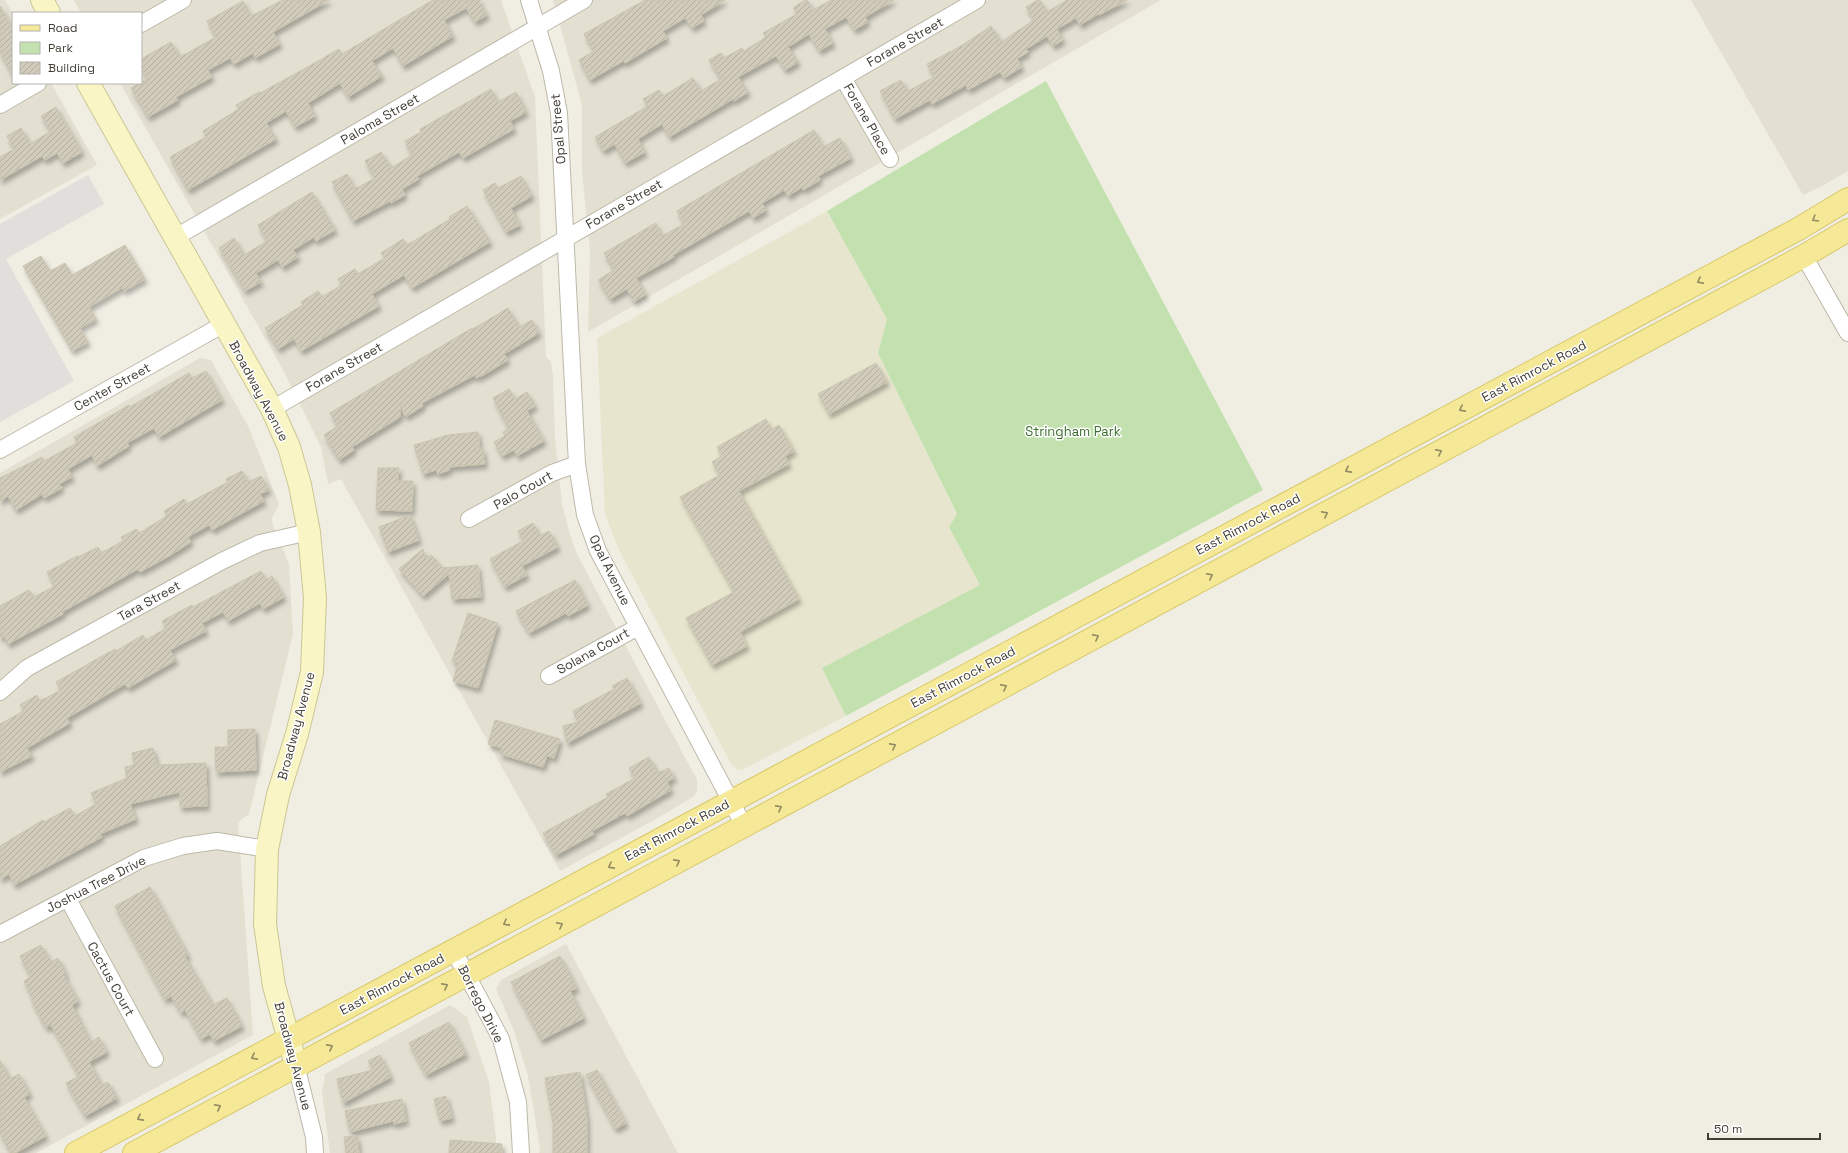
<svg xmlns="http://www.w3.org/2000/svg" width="1848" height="1153" font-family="'Space Grotesk',sans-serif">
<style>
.residential{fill:#e3e0d2}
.education{fill:#e8e5ce}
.park{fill:#c3e1af}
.parking{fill:#e1dfdb}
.building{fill:url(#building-hatch);stroke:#cac4ae;filter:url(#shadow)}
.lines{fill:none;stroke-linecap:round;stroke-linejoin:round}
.street-casing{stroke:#bdb9aa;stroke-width:18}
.secondary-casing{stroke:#ccc696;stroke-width:24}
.primary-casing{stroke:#d8c869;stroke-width:24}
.street{stroke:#fff;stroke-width:16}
.secondary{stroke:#f9f5c4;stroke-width:22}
.primary{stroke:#f5e997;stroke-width:22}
.oneway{stroke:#928b61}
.labels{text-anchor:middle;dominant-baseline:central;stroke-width:3;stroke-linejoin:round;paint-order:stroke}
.street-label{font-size:13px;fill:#413e34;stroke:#fff}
.park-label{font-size:13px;fill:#3b6d2d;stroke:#fff}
</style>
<defs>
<pattern id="building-hatch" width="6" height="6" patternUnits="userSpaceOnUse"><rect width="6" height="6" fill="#d0cbba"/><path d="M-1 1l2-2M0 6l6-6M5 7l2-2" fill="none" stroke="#b4afa0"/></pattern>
<filter id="shadow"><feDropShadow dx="2.5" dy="4.5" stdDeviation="2" flood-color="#0004"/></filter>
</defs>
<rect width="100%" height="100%" fill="#f0eee3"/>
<path class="residential" d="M0 0H5L13 14V83H51L97 165 0 219Z
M74 0H501L535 97 546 357 551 362 553 375 555 438 562 504 571 538 578 556 697 780V792L693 797 647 824 560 871 341 479 328 484 321 447 282 368 120 83H141V13H81Z
M553 0H1161L588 332 590 250 582 172V105Z
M1691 0H1848V171L1824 185 1803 195Z
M200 358 211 360 249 428 279 504 271 520 289 564 293 634 249 814 238 822 253 1035 36 1153H0V473Z
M566 944 678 1153H539L540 1148 528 1076 514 1031 496 989 501 980Z
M450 1005 467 1017 489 1082 496 1137V1153H330L322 1093 325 1074Z"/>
<path class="education" d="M827 211 887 319 878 353 957 515 949 527 981 585 822 668 846 716 742 770 737 769 731 764 618 548 605 514 597 338Z"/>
<path class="park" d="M1046 81 1263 490 846 716 822 668 980 585 949 527 957 514 878 353 887 319 827 211Z"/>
<path class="parking" d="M88 175 104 204 6 259 74 381 0 422V224Z"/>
<path class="building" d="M283 0H329L273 32 280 44 255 58 253 53 234 64 230 58 208 70 212 77 176 97 178 100 148 117 131 88 147 79 141 69V59L171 42 180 57 216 37 207 21 243 1 251 16Z
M433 0H481L479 1 487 15 475 22 466 8 444 20 453 36 403 66 393 48 372 61 382 76 348 97 340 83 308 103 315 116 295 127 286 111 266 123 276 139 188 190 170 157 206 137 203 131 239 109 236 105 259 92 260 93 304 69 339 49 342 54Z
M645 0H725L701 15 704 21 692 28 685 18 663 31 667 38 625 63 623 61 590 80 579 60 594 51 584 34Z
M805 0H807L813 10 831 0H894L865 17 868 22 854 30 846 17 825 29 833 43 819 51 809 34 788 47 798 62 785 70 776 56 738 77 748 92 734 101 733 99 669 137 662 124 638 139 645 152 625 163 615 144 603 151 595 137 648 106 643 99 659 90 663 96 693 78 701 91 721 79 709 60 721 53 724 58 742 48 744 51 766 37 763 33 797 14 793 8Z
M1038 0H1040L1047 12 1067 0H1127L1099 15 1098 14 1080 25 1076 18 1057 29 1063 40 1053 46 1047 36 1026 49 1028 52 1017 59 1022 67 1004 78 1000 72 968 90 966 85 932 104 930 100 895 119 880 91 901 80 908 91 934 77 927 64 961 46 991 26 1001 42 1034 20 1026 7Z
M0 6 13 29V76L0 52Z
M491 89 498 102 516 92 526 112 510 121 514 129 463 158 459 152 417 176 419 179 402 189 405 195 391 203 390 201 353 221 332 182 347 174 355 189 375 178 365 161 381 152 391 168 412 155 405 141 421 132 420 129Z
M56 107 82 152 63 163 57 153 45 160 42 156 0 180V157L14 149 7 136 21 128 30 144 51 131 41 116Z
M814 130 823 147 840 138 851 158 818 176 820 180 803 190 802 187 788 196 784 190 762 203 766 210 753 218 749 211 673 255 674 257 636 278 646 294 634 302 627 289 610 299 598 280 614 270 604 253 656 223 662 236 684 224 677 211Z
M521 176 532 196 511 208 520 225 506 232 483 190 495 183 498 188Z
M312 192 335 230 316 241 314 237 293 250 298 257 282 267 278 260 256 273 261 282 245 291 219 248 234 238 244 255 267 241 258 225Z
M467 206 490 242 412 288 404 275 372 294 379 306 301 351 294 339 278 349 265 328 303 305 301 302 318 291 322 297 342 285 338 279 355 269 358 274 385 258 381 253 403 239 407 245 450 219 449 217Z
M125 245 145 279 124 291 123 287 89 307 96 319 80 328 88 342 72 351 23 266 41 256 50 271 65 263 72 275Z
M508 308 519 327 532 320 539 333 504 354 508 360 485 374 476 378 475 375 471 377 422 403 423 406 407 416 404 415 401 405 400 417 352 447 354 450 339 460 324 435 338 426 330 413 472 328 473 329Z
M876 363 887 382 829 414 818 394Z
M206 371 222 400 159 437 154 428 127 443 129 446 97 466 92 455 68 469 72 477 59 484 62 488 44 498 42 494 16 510 8 496 0 501V478L42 457 44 461 77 443 74 437 129 405 130 407 189 373 192 378Z
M509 389 515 399 527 392 535 406 527 411 544 441 517 456 514 450 502 456 494 442 505 436 503 432 509 429 493 398Z
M766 419 771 430 779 425 794 451 785 456 789 464 739 491 799 599 740 632 747 646 712 665 686 618 734 592 680 497 720 475 712 462 722 456 717 447Z
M478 432 480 450 483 448 485 464 449 467 450 470 438 474 436 470 423 474 414 445 448 435Z
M378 468H399L398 481H413L412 511 376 510Z
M242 471 248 482 261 476 269 490 260 494 264 501 212 530 209 525 188 537 191 542 169 556 140 572 138 569 62 612 63 614 8 644 4 636 0 638V606L29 590 34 597 55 586 47 572 77 556 78 557 98 547 101 553 123 541 121 537 137 529 139 533 167 516 164 511 184 499 187 504 228 482 226 479Z
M410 515 419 540 388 552 379 527Z
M533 523 540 536 549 531 558 547 522 566 527 575 505 587 490 559 523 541 518 531Z
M423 549 426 559 431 555 443 568 478 565 481 597 452 599 449 574 423 596 399 569Z
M261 571 266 580 272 576 284 597 263 609 260 603 228 621 223 612 202 623 206 631 170 650 176 660 128 688 125 684 67 718 70 723 27 748 32 756 0 772V724L24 711 20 705 37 695 40 701 61 690 56 682 115 649 116 651 143 635 146 640 166 628 162 621 192 605 193 607Z
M575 580 588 605 568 616 566 613 529 633 516 611Z
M468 613 498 623 478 688 453 681 458 663 452 661Z
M627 678 641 703 567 743 563 726 578 722 573 711 614 689 612 686Z
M495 720 560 739 554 758 547 756 543 767 500 754 502 748 488 744Z
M255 729 256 770 216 772 215 747H228V730Z
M153 748 157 765 206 763 207 806 180 807V792L130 804 136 819 100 834 102 837 14 885 9 874 0 879V846L43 820 44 822 70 808 75 816 96 804 91 793 127 778 125 767 134 765 132 753Z
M649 757 658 773 669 768 674 778 667 782 671 790 627 816 625 813 592 831 594 834 556 855 543 833 608 797 606 794 635 778 629 768Z
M150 887 183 946 188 955 185 957 213 1005 227 998 242 1026 214 1041 210 1034 201 1039 185 1010 181 1013 171 996 165 1000 115 906Z
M41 945 51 962 58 958 66 974 64 975 78 1001 72 1005 91 1042 99 1037 107 1052 89 1062 102 1085 108 1082 117 1098 85 1116 66 1083 79 1076 51 1025 46 1028 31 1000 33 999 24 981 31 977 20 956Z
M560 956 577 988 570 991 584 1018 541 1040 511 982Z
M449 1022 466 1054 426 1075 409 1043Z
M380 1055 391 1077 343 1103 337 1079 373 1070 368 1061Z
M0 1060 10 1079 19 1074 30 1094 24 1097 46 1136 15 1153H11L0 1133Z
M597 1070 626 1123 615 1129 586 1075Z
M580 1072 587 1119V1153H553V1123L545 1078Z
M446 1096 452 1118 440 1121 434 1099Z
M402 1099 406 1121 394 1124 393 1121 350 1132 345 1111Z
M357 1136 359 1153H346L344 1137Z
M450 1140 502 1144V1153H449Z"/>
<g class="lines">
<g class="street-casing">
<path id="street" d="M529 0 551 71 559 113 577 464 585 515 598 551 744 826
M141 24 183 0
M843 78 890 159
M0 105 38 83
M176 237 584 0
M1804 256 1848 333
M272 409 977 0
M0 450 224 324
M469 519 552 473 577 464
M549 676 638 627
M0 692 27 668 222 561 260 543 309 532
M68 899 155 1059
M0 934 144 858 183 846 217 841 267 849
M454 951 501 1039 518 1102 521 1153
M296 1065 314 1137 315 1153"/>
</g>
<g class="secondary-casing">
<path id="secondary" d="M42 0 49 13
M88 83 272 409 289 447 300 485 309 532 315 598 312 672 297 734 278 795 267 849 265 924 274 986 296 1065"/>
</g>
<g class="primary-casing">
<path id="primary" d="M76 1153 1800 228 1848 199
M134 1153 744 826 1804 256 1848 230"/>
</g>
<use href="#street" class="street"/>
<use href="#secondary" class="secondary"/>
<use href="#primary" class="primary"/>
</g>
<defs><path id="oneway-chevron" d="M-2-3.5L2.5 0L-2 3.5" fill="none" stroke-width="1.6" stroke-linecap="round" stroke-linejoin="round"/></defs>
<g class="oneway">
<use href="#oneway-chevron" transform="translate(1815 219) rotate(149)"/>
<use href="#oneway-chevron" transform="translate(1700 281) rotate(152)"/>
<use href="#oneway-chevron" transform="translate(1462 409) rotate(152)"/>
<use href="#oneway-chevron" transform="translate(1439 452) rotate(-28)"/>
<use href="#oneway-chevron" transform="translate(1348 470) rotate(152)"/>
<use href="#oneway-chevron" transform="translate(1325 514) rotate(-28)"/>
<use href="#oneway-chevron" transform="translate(1210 576) rotate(-28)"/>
<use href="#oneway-chevron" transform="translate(1096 637) rotate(-28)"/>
<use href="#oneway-chevron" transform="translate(1004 687) rotate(-28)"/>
<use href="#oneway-chevron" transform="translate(893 746) rotate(-28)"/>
<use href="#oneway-chevron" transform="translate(779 808) rotate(-28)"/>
<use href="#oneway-chevron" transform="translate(677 862) rotate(-28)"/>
<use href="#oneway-chevron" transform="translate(611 866) rotate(152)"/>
<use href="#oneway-chevron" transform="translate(506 923) rotate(152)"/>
<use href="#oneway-chevron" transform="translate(560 925) rotate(-28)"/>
<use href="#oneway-chevron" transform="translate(445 986) rotate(-28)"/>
<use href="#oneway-chevron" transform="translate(330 1047) rotate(-28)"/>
<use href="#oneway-chevron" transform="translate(254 1057) rotate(152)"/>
<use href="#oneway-chevron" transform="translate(218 1107) rotate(-28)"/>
<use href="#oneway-chevron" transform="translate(140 1118) rotate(152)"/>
</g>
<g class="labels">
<g class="street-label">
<text transform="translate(905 42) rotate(-30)">Forane Street</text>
<text transform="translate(380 119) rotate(-30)">Paloma Street</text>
<text transform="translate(867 119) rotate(60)">Forane Place</text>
<text transform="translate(558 129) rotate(-95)">Opal Street</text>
<text transform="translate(624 204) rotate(-30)">Forane Street</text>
<text transform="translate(344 367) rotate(-30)">Forane Street</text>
<text transform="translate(1534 371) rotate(-28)">East Rimrock Road</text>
<text transform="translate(112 387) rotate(-29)">Center Street</text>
<text transform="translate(259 391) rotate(62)">Broadway Avenue</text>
<text transform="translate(523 490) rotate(-29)">Palo Court</text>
<text transform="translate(1248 524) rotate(-28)">East Rimrock Road</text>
<text transform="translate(610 570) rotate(64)">Opal Avenue</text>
<text transform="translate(149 601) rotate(-29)">Tara Street</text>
<text transform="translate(593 651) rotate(-29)">Solana Court</text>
<text transform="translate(963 677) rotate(-28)">East Rimrock Road</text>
<text transform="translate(296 726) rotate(-75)">Broadway Avenue</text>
<text transform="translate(677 830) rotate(-28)">East Rimrock Road</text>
<text transform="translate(96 884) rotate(-27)">Joshua Tree Drive</text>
<text transform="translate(111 979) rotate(61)">Cactus Court</text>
<text transform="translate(392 984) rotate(-28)">East Rimrock Road</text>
<text transform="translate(481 1004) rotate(63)">Borrego Drive</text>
<text transform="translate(293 1056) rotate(75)">Broadway Avenue</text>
</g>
<g class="park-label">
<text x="1073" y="431">Stringham Park</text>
</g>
</g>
<rect x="12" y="12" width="130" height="72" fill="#ffffff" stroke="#b3b2ae"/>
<rect x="20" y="25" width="20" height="6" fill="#f5e997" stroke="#b3b2ae"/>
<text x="48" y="32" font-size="12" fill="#413e34">Road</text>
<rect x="20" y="42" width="20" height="12" fill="#c3e1af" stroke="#b3b2ae"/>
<text x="48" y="52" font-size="12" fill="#413e34">Park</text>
<rect x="20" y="62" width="20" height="12" fill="url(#building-hatch)" stroke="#b3b2ae"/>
<text x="48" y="72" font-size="12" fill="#413e34">Building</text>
<path d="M1708 1133v6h112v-6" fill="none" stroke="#413e34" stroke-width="2"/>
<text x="1714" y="1133" font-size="12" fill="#413e34" stroke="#ffffff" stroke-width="3" paint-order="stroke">50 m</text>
</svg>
